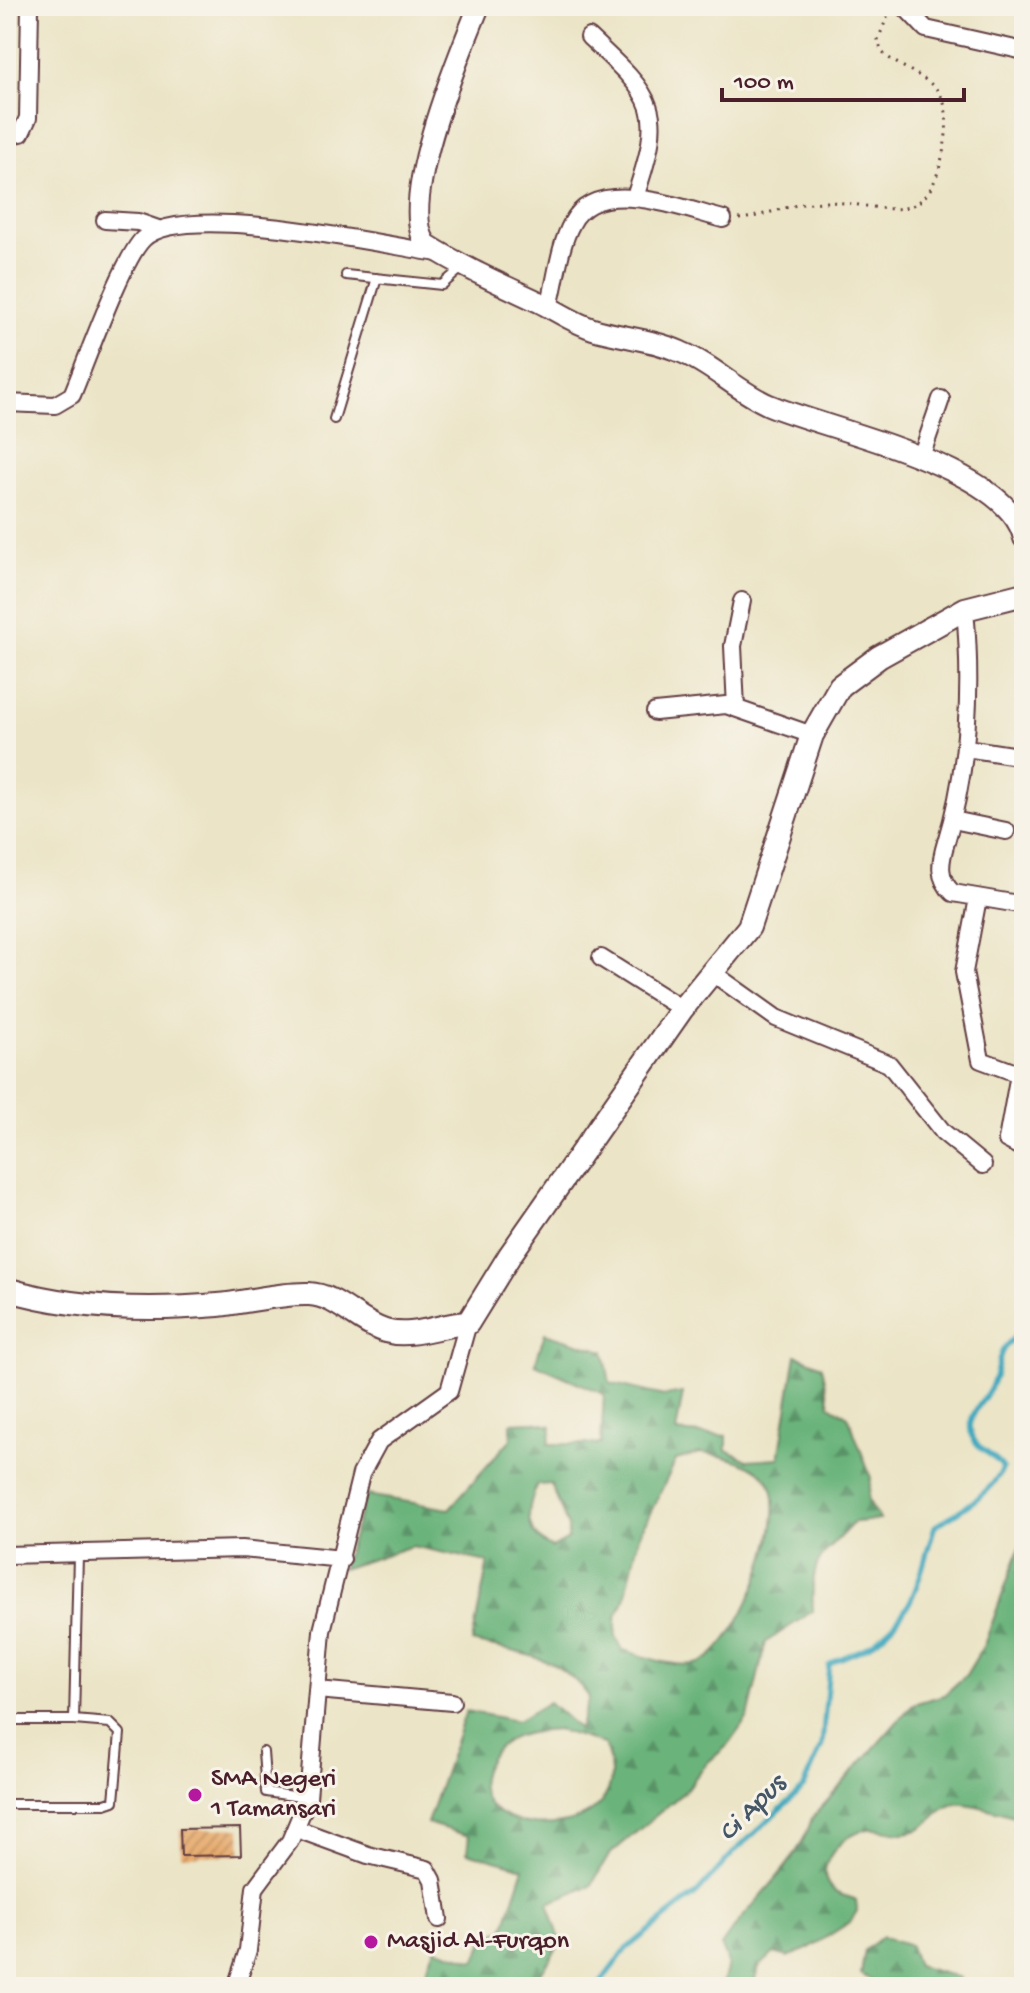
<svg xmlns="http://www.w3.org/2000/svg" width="1030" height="1993" font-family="'Gochi Hand',sans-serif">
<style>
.forest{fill:url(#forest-firs);stroke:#5a6a54;stroke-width:2;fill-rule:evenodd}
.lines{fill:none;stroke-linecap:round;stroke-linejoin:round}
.stream{stroke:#3ea8be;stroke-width:5}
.building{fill:url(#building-hatch)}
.service-casing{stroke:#623d42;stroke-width:12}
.minor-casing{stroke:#623d42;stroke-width:20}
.tertiary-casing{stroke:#623d42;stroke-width:24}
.secondary-casing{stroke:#623d42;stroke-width:26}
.path{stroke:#623d42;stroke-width:3;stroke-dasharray:2 6;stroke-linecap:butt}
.service{stroke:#fff;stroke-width:8}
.minor{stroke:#fff;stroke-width:16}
.tertiary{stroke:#fff;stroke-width:20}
.secondary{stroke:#fff;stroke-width:22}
.poi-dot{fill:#b5179e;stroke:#f7f3e8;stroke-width:3}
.labels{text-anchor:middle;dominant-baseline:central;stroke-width:6;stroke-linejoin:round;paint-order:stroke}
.poi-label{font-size:26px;fill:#4a1f2b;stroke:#f7f3e8;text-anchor:start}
.water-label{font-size:28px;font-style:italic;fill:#455666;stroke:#f7f3e8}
</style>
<defs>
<pattern id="forest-firs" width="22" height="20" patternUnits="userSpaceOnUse" patternTransform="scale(2)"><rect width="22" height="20" fill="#6ab47c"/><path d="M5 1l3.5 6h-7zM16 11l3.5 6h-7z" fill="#599266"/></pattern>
<pattern id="building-hatch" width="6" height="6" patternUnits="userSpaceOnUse" patternTransform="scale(2)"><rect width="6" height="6" fill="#e7a96a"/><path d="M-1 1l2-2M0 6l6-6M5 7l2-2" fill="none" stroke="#bd8957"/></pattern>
</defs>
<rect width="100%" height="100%" fill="#f7f3e8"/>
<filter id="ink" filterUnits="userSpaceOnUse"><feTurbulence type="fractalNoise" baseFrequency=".0125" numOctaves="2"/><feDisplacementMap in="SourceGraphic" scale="16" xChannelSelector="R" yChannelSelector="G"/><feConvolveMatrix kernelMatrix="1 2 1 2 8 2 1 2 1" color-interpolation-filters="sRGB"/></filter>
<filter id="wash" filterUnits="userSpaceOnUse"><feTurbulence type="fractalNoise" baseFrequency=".006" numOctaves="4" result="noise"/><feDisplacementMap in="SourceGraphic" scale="32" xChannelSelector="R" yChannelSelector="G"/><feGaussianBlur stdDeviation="1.8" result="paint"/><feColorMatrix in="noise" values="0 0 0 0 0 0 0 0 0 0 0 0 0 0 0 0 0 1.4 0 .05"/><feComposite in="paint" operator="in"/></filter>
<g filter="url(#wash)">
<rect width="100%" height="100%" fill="#ebe4c6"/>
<path class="forest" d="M545 1333 604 1351 610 1383 664 1396 683 1393 676 1432 727 1436V1450L747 1460 779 1458 796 1355 822 1366 830 1405 848 1416 871 1478 868 1500 880 1520 854 1522C820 1559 810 1558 813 1611L766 1642 748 1717 728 1745 706 1764 684 1792 609 1855 591 1886 548 1903 561 1942 532 1987H420L435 1948 475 1961 487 1935 504 1929 524 1868 467 1852 469 1836 427 1823 466 1711 517 1721 549 1702 579 1729 589 1697C559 1654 520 1654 472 1642L488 1562 412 1546 342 1569 366 1495 449 1509 511 1439V1423L534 1422 552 1426 549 1444H601L604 1394 535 1364ZM700 1453C721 1455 759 1463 770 1484 790 1520 737 1657 695 1664 672 1668 645 1656 623 1650L616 1637V1617L625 1599 639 1536 676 1460ZM551 1484 568 1527V1539L552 1548C525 1534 524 1511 538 1485ZM558 1730 604 1744C651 1853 443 1844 488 1761 502 1735 531 1731 558 1730Z
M1024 1535V1819C1005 1814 983 1806 964 1804 942 1801 934 1823 917 1830 899 1838 885 1827 868 1829 844 1831 808 1870 834 1891 839 1896 849 1896 856 1900L857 1911 850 1922 806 1950 788 1957 774 1953 759 1967 752 1987H720C728 1971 731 1962 721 1946 748 1903 798 1867 812 1818L913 1704 944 1695 966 1675 984 1645Z
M881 1937 910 1946 917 1966 960 1978 957 1987H883L861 1974 865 1950Z"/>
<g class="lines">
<path class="stream" d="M597 1987 626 1949 697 1893 734 1852 804 1787 822 1745 829 1665C843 1655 860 1653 873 1643 919 1609 918 1577 935 1526 959 1511 991 1494 1003 1468 995 1455 979 1451 973 1438 963 1417 984 1403 991 1387 1005 1356 990 1356 1024 1329"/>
</g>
<g id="blocks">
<path class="building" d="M240 1828 241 1855 181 1856 180 1829Z"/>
</g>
</g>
<g filter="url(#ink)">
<use href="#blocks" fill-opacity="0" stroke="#623d42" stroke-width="2"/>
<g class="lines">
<g class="service-casing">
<path id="service" d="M346 275 442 285 464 266
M334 419 377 278
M6 1720H74L78 1555
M263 1752 266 1792 307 1798
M6 1804H105L114 1801 120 1733 110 1723 74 1720"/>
</g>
<g class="minor-casing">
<path id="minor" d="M904 6 926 29 1024 51
M589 37C657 100 665 108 635 197
M6 136 21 133 28 118 30 6
M105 220 138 222 158 229
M549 307C556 281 559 246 572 223 597 174 683 209 723 219
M6 403 55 405 72 395C86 362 122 260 143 239 182 200 382 245 438 253
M921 457 941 399
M965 609C972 687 969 767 946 842 940 862 937 878 953 893L1024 905
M736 708 733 646 742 601
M655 712 726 705 812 735
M966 748 1024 757
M953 820 1006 831
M978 898 964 972 981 1060 1024 1076
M601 958 682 1009
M710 971 776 1018 889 1064 943 1132 983 1165
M1019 1074 1007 1140 1024 1149
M6 1555 242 1549 342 1559
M317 1690 452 1702
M297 1829 368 1855 427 1869 433 1880 439 1919
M236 1987 248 1950 255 1888 290 1841 308 1798 322 1631 361 1474 379 1441 449 1391 468 1323"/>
</g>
<g class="tertiary-casing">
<path id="tertiary" d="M479 6C460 53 397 202 426 244 462 267 501 284 539 302 557 311 574 323 593 329 623 338 652 339 681 352 713 365 737 391 769 405 831 431 1008 466 1024 538"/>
</g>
<g class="secondary-casing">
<path id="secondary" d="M6 1289C72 1309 149 1311 218 1305 248 1302 279 1293 309 1294 337 1295 358 1323 385 1331 413 1339 440 1324 468 1323L510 1255 682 1009 749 927 812 735 840 686 879 657 965 609 1024 594"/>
</g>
<path class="path" d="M739 219C763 217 786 205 811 203 877 195 926 245 944 148 947 132 949 108 940 94 927 74 897 68 881 51L878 40 889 12"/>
<use href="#service" class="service"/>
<use href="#minor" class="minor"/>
<use href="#tertiary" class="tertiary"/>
<use href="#secondary" class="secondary"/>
</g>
</g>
<g class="poi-dot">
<circle cx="195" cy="1795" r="8"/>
<circle cx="371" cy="1942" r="8"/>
</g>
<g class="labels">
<g class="poi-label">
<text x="211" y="1780">SMA Negeri<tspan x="211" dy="30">1 Tamansari</tspan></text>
<text x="387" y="1942">Masjid Al-Furqon</text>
</g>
<g class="water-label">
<text transform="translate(753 1809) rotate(-45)">Ci Apus</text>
</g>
</g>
<rect width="1030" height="1993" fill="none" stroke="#f7f3e8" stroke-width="32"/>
<path d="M722 88v12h242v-12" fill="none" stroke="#4a1f2b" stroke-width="4"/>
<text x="734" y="88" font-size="24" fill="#4a1f2b" stroke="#f7f3e8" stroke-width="6" paint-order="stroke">100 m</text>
</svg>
